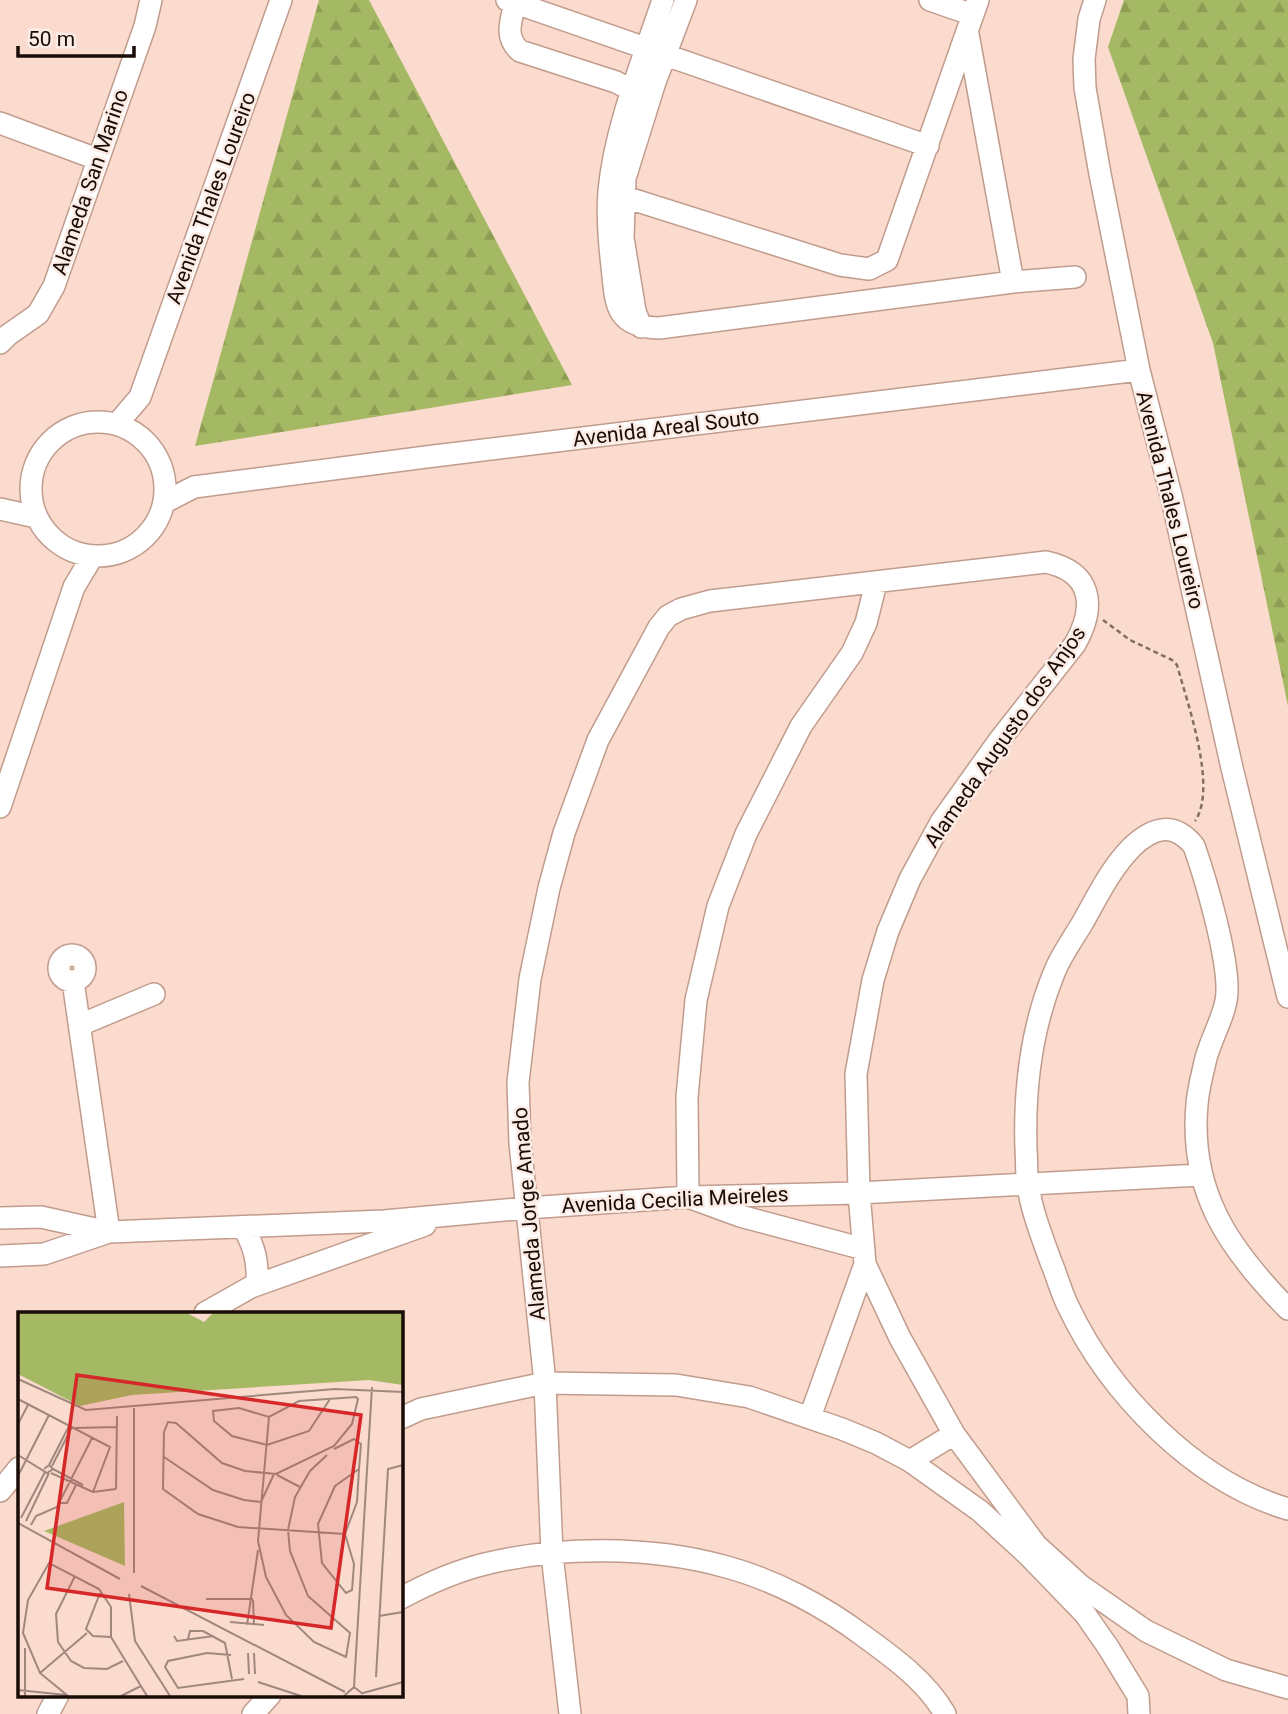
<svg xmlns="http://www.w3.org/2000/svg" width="1288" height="1714" font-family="Roboto,sans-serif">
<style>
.forest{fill:url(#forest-firs)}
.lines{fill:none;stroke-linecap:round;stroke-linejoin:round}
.minor-casing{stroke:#c19c8d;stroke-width:24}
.path{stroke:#836e65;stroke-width:2.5;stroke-dasharray:5 3.5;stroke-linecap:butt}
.minor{stroke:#fff;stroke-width:21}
.labels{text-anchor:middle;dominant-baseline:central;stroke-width:5;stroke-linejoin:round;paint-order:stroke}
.street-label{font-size:21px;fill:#190c07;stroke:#fcece5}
.inset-road{fill:none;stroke:#a0887e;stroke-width:2}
.view{fill:#d62828;fill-opacity:0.15;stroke:#d62828;stroke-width:3.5}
.inset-edge{fill:none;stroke:#190c07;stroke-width:3.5}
</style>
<defs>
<pattern id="forest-firs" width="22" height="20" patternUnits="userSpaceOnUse" patternTransform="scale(1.75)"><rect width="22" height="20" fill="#a5b863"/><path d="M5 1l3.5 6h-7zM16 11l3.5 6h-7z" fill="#8d9d54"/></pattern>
</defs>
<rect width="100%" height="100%" fill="#fadbce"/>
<path class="forest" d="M319 0H369L572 385 195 446Z
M1124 0H1288V706L1213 343 1108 47Z"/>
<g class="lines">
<g class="minor-casing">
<path id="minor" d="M507 0 928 146
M663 0C643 60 615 127 609 191 607 216 609 241 612 266 616 303 614 327 659 328L1013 282 1075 277
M930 0 973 15
M1095 0 1089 19 1084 59 1085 88 1100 174 1139 370 1172 499 1232 768 1288 997
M515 3C511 21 504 37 520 51L616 82 633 91
M968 34 1013 282
M0 123 97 159
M609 192 840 265 869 269 887 260 978 0
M641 327 635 311 623 238 625 178 655 82 686 0
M0 343 8 335 38 314 54 286 145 26 151 0
M31 489a67 67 0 1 1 134 0a67 67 0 1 1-134 0Z
M117 424 140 397 281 0
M165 502 194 487 434 456 1139 370
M0 509 36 517
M0 807 74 587 92 557
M59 968a13 13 0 1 1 26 0a13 13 0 1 1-26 0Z
M73 981 109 1232
M80 1025 154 994
M0 1218 41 1217 104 1231
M243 1227C255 1247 258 1262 257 1284
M864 1249 740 1216 688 1197 687 1097 696 1000 718 906 746 834 801 726 852 653 866 623 876 583
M0 1256 44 1254 109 1232 384 1221 527 1208 688 1197 859 1193 1200 1175
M1288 1309C1229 1249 1189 1192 1197 1104 1198 1090 1202 1076 1205 1062 1210 1039 1227 1013 1227 991 1228 956 1206 880 1194 846 1174 821 1153 827 1132 847 1111 868 1097 897 1083 922 1073 939 1061 955 1054 973 1031 1029 1024 1088 1026 1149 1027 1161 1026 1174 1028 1186 1032 1212 1042 1237 1051 1262 1057 1276 1061 1292 1068 1306 1109 1393 1194 1481 1288 1509
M205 1313 251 1287 425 1225
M810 1417 865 1264
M401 1418 421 1409 545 1383 676 1385 749 1397 842 1429 876 1443 910 1461 980 1511 1028 1555 1085 1614 1108 1647 1138 1696 1139 1714
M910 1461 954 1434
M0 1491 19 1468
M401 1598C427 1584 456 1571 485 1564 558 1546 650 1546 723 1566 773 1579 824 1606 865 1637 894 1658 927 1682 945 1714
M48 1714 58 1695
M253 1714 270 1695
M570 1714 552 1554 545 1383 520 1143 518 1082 530 979 549 888 564 833 598 740 659 627 668 616 681 609 710 601 1046 562C1093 572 1096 607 1075 644L998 742 941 822 910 879 888 931 873 980 856 1074 859 1193 865 1264 900 1338 954 1434 1036 1545 1080 1585 1146 1631 1226 1670 1288 1688"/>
</g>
<path class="path" d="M1103 620 1130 640 1172 660 1177 665C1187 702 1218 788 1195 821"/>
<use href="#minor" class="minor"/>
</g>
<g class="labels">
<g class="street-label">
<text transform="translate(90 182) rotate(-71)">Alameda San Marino</text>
<text transform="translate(211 198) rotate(-70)">Avenida Thales Loureiro</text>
<text transform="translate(666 428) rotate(-7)">Avenida Areal Souto</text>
<text transform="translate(1170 500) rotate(76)">Avenida Thales Loureiro</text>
<text transform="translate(1005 737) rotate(-55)">Alameda Augusto dos Anjos</text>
<text transform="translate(675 1200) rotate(-3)">Avenida Cecilia Meireles</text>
<text transform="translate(529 1214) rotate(-95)">Alameda Jorge Amado</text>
</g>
</g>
<g transform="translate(18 1312)">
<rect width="385" height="385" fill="#fadbce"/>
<path d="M0 1H169L186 10 195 1H385V73L351 68 114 83 62 94 0 62ZM106 190 107 254 26 219Z" fill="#a5b863"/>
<path class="inset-road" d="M0 67 68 98 317 77 385 80M0 87 92 135 75 180M312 87 291 119 249 133 214 124 196 109 195 99 221 96 251 105 281 89 338 85 340 87 334 112 316 134 258 162 227 159 204 151 158 111 150 110 146 120 145 177 180 202 220 215 327 222M0 112 10 93M57 116 99 115M316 137 336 127 343 132 341 157 339 190 327 222 336 252 334 278 328 281 304 251 300 212 317 174 341 157M0 143 29 161 35 157 31 153 26 157M146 145 195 178 226 188 243 190 256 162M31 153 51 114M34 154 54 115M35 157 65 173M33 161 75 180 98 177M259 163 282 175M0 164 31 103M98 177 99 104M41 191H49L58 173M3 206 27 160M8 209 31 161M0 211 102 267M13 213 18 204 39 195 74 126M240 229 248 265 268 303 296 330 328 345 332 321 290 284 272 239 270 218 277 185 292 159 309 143M240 229 251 105M116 261V96M57 264 38 302 40 330 53 349 66 356 89 357 105 349M123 274 327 380M82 281 68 317 75 324 93 325M111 282 117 329 152 384M193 287H188H235M235 288 236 313M361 304 385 300M212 310 246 313M229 313 240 238M156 324 159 329 196 324M170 327 172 319H185L207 331 214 367M7 336V384M230 341 231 362M236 341 237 362M213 343 189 341 150 349 147 355 160 376 226 367M22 361 69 321M358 365 370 157 385 153M240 370 283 384M336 375 354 75M0 378 48 383M345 381 385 370M50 384 22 361 5 321 10 288 31 251 81 277 93 295V325L129 384M103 384 123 374M326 384 336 375 345 382"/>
<path class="view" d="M59 63 343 103 313 316 29 276Z"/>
<rect width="385" height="385" class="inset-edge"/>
</g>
<path d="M18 46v10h116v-10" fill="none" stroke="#190c07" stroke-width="3.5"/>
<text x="28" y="46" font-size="21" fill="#190c07" stroke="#fcece5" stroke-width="5" paint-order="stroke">50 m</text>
</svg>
